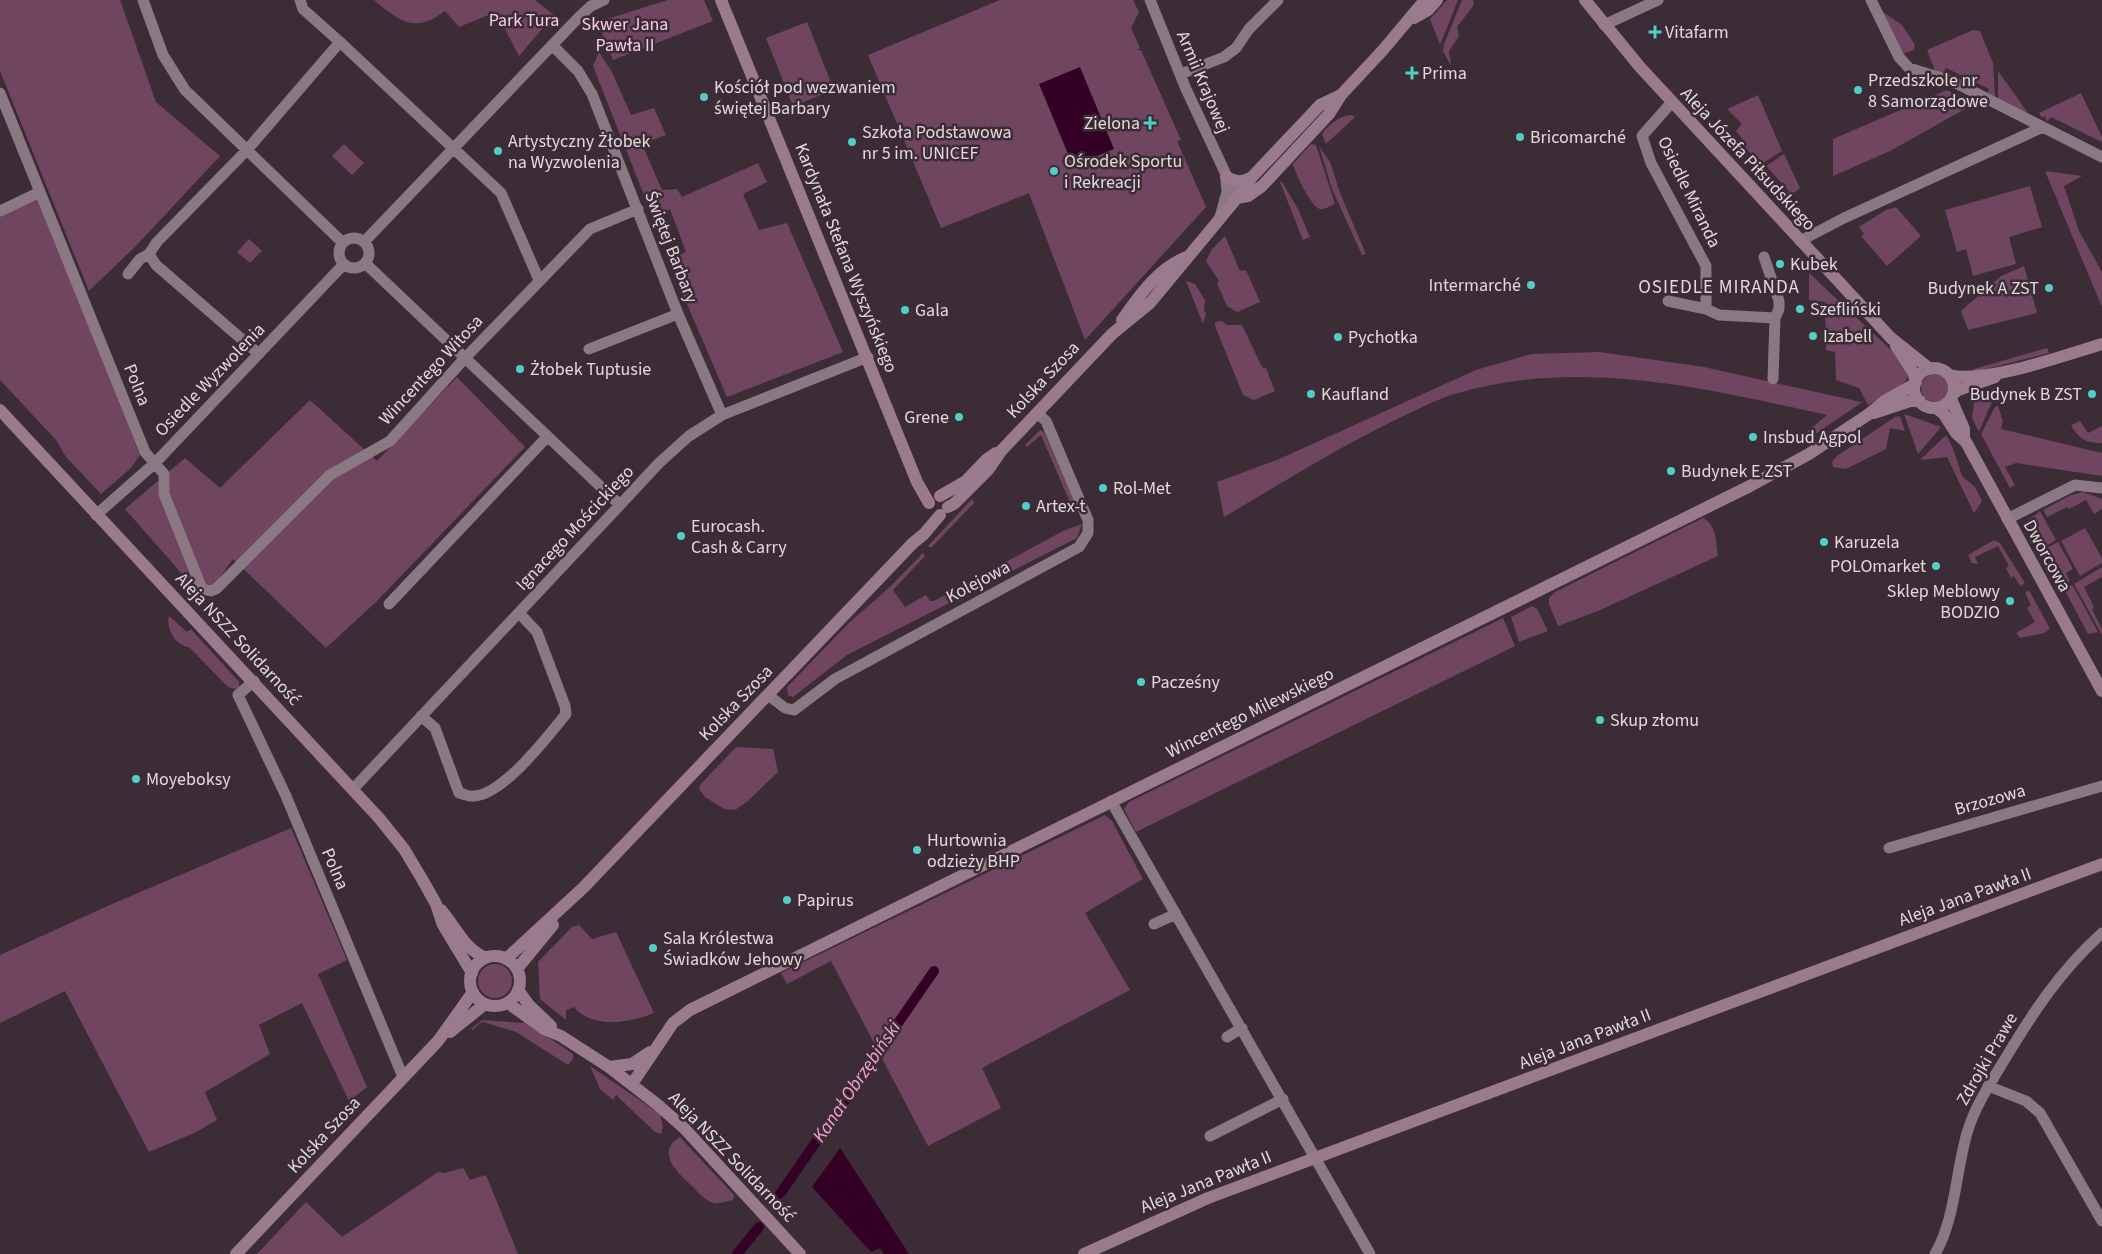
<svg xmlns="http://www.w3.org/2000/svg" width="2102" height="1254" font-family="'Source Sans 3',sans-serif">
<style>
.green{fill:#704560}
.water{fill:#340025}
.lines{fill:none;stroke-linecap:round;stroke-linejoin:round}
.canal{stroke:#340025;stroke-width:10}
.street{stroke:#8a7882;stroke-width:11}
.secondary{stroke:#9a7a8d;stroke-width:12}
.poi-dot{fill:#53cdca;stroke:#3c2c35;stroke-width:2}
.labels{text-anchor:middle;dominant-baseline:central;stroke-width:5;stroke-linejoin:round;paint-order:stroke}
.park-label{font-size:18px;fill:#f9cde7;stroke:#3c2c35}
.poi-label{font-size:18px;fill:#e2d8dd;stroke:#3c2c35;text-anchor:start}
.street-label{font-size:18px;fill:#e2d8dd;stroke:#3c2c35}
.neighbourhood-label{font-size:19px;letter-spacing:1px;fill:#e2d8dd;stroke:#3c2c35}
.water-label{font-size:19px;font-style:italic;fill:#f4a1d4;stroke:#3c2c35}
</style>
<rect width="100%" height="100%" fill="#3c2c35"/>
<path class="green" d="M0 0H120L156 102 220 156 135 247 89 291 0 71Z
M374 0H535L554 15 519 56 496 12 459 27 445 11C415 34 399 21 374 0Z
M668 0H704L713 21 613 60 601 31 604 20Z
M1000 0H1133L1139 12 1131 28 1140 48 1136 50H1141L1181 140 1177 141 1206 207 1085 340 1029 193 941 228 868 55Z
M1447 0H1458L1440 45 1430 19Z
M1462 0H1473L1474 5 1457 27 1459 36 1449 51 1451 66 1443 51 1444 44Z
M1880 10 1902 25 1915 45 1914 50 1902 54Z
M807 22 834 90 793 106 766 38Z
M1973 30 1980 31 1993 63 1995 97 1987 94 1989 89 1946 68 1944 74 1935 71 1927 50Z
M599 52 612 72 631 115 654 108 666 135 642 144 662 190 677 189 682 197 758 163 767 182 743 194 759 230 787 223 843 352 727 397 668 260 686 252 670 209 653 218 593 66Z
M1998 71 2028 113 1998 99Z
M1947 90 1974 104 1890 151 1833 176V139Z
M2081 93 2102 137V142L2051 117 2047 122 2045 116 2042 118 2039 113Z
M1758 95 1782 151 1757 167 1753 163 1756 160 1742 143 1744 141 1736 131 1742 124 1727 109Z
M1351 115 1355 117 1326 144 1322 134C1329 124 1340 116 1351 115Z
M344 144 364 163 352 175 332 156Z
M1311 144 1316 145 1335 204C1330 206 1324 210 1320 209 1311 207 1295 173 1293 164Z
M1319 146 1330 162 1340 193 1366 254 1362 255 1332 189Z
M1784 154 1800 188 1787 198 1785 196 1789 191 1766 166Z
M2045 171 2082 176 2064 186 2079 231 2102 272V307Z
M1280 182H1282L1298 209 1310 237 1303 240Z
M2030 186 2042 227 2009 237 2016 264 1973 276 1966 249 1957 252 1945 210Z
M37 196 140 455 131 468 101 494 66 457 56 440 0 380V215Z
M1896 207 1921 236 1887 266 1861 236 1864 234 1859 227 1886 210Z
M1225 236 1240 271 1246 270 1260 302 1237 312 1227 306 1217 283 1219 281 1206 261 1212 249Z
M249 239 262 251 250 263 237 252Z
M2024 266 2037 313 1968 330 1961 311 2001 276Z
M1809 273 1892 351 1906 371 1908 376 1904 385 1868 405 1859 388 1836 380 1835 352 1826 350 1825 302 1809 300Z
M1186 281 1195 284 1205 300 1204 311 1206 313 1203 324Z
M1222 321 1227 325H1242L1261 365 1263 368H1266L1275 391 1254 400 1243 395 1215 326V322Z
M2047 348 2049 353 1974 372V369Z
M1600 352 1704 367 1861 402 1864 401 1808 439 1803 435 1827 415C1704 388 1578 357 1454 394 1435 400 1417 410 1399 418 1339 447 1282 483 1224 517L1217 482 1277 460 1476 370 1531 354Z
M1921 388a14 14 0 1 1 28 0a14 14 0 1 1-28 0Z
M457 377 525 447 377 601 326 648 233 559 204 599 125 509 185 458 220 488 310 400 377 461Z
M1996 392 1979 432 1972 418 1975 399Z
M1998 406 2003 421 2001 429 2102 453V476L2016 463 2005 467 2015 485 2010 488 1981 434 1995 407Z
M1904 414 1941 427 1918 454Z
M1900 416 1905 431 1890 428 1886 449 1846 469 1833 467 1832 462 1837 456 1895 417Z
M2080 421 2088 433 2102 426V443C2086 443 2079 439 2071 425Z
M1040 430 1044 432 1078 509 1075 514 1041 435 1027 447 1025 445Z
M1946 435 1953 448 1962 476 1975 487 1982 501 1974 513 1947 457 1920 460Z
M2083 492 2102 499V509L2094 514 2086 500 2069 509 2067 507 2047 517 2043 510 2071 495Z
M972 499 974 503 931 548 928 546Z
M2040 511 2056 540 2043 548 2027 521Z
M1703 518C1717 525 1716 542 1718 556L1598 611 1558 626 1549 604V598L1555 592Z
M1082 524 1077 538 847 655 793 697 788 695 787 687 851 621 890 587 923 553 925 556 893 590 905 607 926 595 930 601H934L1063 531Z
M2085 528 2102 558V563L2080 576 2061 541Z
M1994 540 2000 543 2025 583 2020 586 2014 576 2011 578 2006 568 2009 566 1998 546 1975 557 1978 564 1972 563 1968 555Z
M2058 542 2073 569 2066 573 2070 581 2063 585 2043 550Z
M2102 567V577L2084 587 2094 607 2092 609 2102 629V635L2074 584Z
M2070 585 2073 586 2098 632 2088 634 2063 587Z
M2029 590 2050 629 2044 633 2020 638 2016 633 2035 622 2027 608 2031 605 2025 593Z
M1532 606 1537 609 1548 631 1519 642 1511 617Z
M169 616 187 632 191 629 239 682V688L235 689 228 687 189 647C175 645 166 629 169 616Z
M1503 618 1515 646 1136 832 1124 809 1129 802Z
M736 747 773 749 778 772 748 801 735 810 724 809 705 797 699 789 700 785Z
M1105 815 1112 821 1143 879 1085 913 1130 990 982 1068 1001 1108 928 1146 831 961 787 984 781 973Z
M291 828 347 960 318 974 367 1087 349 1101 302 1003 259 1025 270 1054 205 1092 217 1120 194 1133 149 1152 65 991 0 1023V955L112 904Z
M579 925 592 939 616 932 654 1013C630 1023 592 1029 574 1007L566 1010V1020L540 999 538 962 572 927Z
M478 981a17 17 0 1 1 34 0a17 17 0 1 1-34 0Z
M482 1020 523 1023 524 1021 573 1054V1059L568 1065 516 1032 484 1022 480 1023 473 1030 471 1029Z
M590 1066 660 1114 663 1126 661 1134 655 1132 616 1095 613 1100 600 1089Z
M680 1137 734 1195 733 1200C727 1201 719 1204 714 1203 705 1201 698 1192 692 1186 679 1174 654 1152 680 1137Z
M463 1168 470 1180 486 1175 518 1254H257L306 1202 342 1237 438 1172 444 1173Z"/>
<path class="water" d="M1080 67 1114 149 1073 166 1039 84Z
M840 1148 909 1254H884L880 1248 871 1252 812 1187Z"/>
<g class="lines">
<path class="canal" d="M780 1194 934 971
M737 1254 759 1227"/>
<path class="street" d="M143 0 163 55 185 90 343 243
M1150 0 1186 89 1237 198
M1871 0 1899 57 1909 68 1954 82 2102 157
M1604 25 1658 0
M340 42 501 193 539 280
M552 45 578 71 592 94 678 314 722 415
M1181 74 1224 57 1236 48 1249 29 1278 0
M0 93 40 192
M1672 102 1642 136 1651 163 1706 266V309
M0 211 40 192 145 452 164 474V494L202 589 211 591 216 589 330 475 390 441 465 358 590 229 638 209
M1220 217 1227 192 1226 181
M339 253a15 15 0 1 1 30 0a15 15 0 1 1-30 0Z
M1800 241 1844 218 2043 127
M364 242 580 16 591 6 604 0
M1764 257 1779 301V309L1775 318
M365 263 620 505
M128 274 140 259 149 254
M1668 301 1706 309 1719 315 1775 318 1773 379
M589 349 678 314
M259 354 156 265 149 254 157 242 246 151 340 42 303 9 300 0
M96 515 155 463 344 264
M2007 519 2075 485 2102 488
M389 604 547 437
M254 681 238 695 286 796 403 1077
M768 695 785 708 794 710 835 679 1079 547 1088 533V520L1046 421 1037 413
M421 716 435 728 459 793C464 794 470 797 474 796 503 795 548 736 566 714L565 706 537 632 519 613
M354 788 620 505 659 463 689 436 722 415 868 357
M1111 801 1370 1254
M1889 848 2102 786
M1154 924 1176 914
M1227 1037 1242 1028
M1988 1086 2026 1101 2040 1113 2102 1221
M1210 1136 1283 1099
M1935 1254C1955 1220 1956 1171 1967 1133 1975 1106 1991 1082 2005 1059 2034 1011 2060 971 2102 933"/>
<path class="secondary" d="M721 0 917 482 929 503
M1585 0 1640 67 1891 338 1930 369
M1414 18 1428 10 1437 0
M1226 177C1237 182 1242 183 1252 177
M1237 198 1248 196 1262 186 1329 114 1341 95 1383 50 1425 0
M1122 320C1139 296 1159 267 1187 257
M1896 346 1913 372 1916 382
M1914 388a20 20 0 1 1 40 0a20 20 0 1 1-40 0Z
M1949 375C1986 384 2065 355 2102 344
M1953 394 1958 390 1995 377
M1951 399 1964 429V437
M1936 408 1943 413 1956 433 1966 442 2102 691
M0 410 379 818 404 849 422 879 436 904 443 925 472 973
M1874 413 1910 401H1920
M940 496 966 481 987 459 996 453
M948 507 954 504 988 470 1001 451 1112 334 1150 303 1237 198 1252 177 1320 105 1341 95
M441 910C456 927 464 949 486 958
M470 981a25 25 0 1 1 50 0a25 25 0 1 1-50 0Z
M506 959 584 887 913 543 924 534 940 515
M517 969 553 925
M518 990 529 1005 551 1026
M508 1003 544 1029 561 1036 609 1067 658 1105 684 1128 800 1254
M450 1032 485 1004
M609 1067 632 1064 650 1052
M632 1084 673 1023 690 1010 1750 486 1809 454 1869 414 1886 400 1915 384
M236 1254 438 1041 473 992
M1084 1254 1208 1198 2102 864"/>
</g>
<g class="poi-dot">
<path d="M1652.5 24.5h5v5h5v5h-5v5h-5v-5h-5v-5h5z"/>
<path d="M1409.5 65.5h5v5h5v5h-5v5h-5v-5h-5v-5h5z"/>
<circle cx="1858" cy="90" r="5"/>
<circle cx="704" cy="97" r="5"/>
<path d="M1147.5 115.5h5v5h5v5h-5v5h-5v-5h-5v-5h5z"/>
<circle cx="1520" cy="137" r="5"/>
<circle cx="852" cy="142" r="5"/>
<circle cx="498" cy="151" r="5"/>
<circle cx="1054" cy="171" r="5"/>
<circle cx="1780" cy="264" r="5"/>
<circle cx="1531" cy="285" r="5"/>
<circle cx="2049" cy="288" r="5"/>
<circle cx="1800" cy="309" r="5"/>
<circle cx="905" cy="310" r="5"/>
<circle cx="1813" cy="336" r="5"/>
<circle cx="1338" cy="337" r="5"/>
<circle cx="520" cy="369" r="5"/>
<circle cx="1311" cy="394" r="5"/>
<circle cx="2092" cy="394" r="5"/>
<circle cx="959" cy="417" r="5"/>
<circle cx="1753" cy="437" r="5"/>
<circle cx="1671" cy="471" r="5"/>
<circle cx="1103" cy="488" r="5"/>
<circle cx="1026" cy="506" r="5"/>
<circle cx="681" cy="536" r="5"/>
<circle cx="1824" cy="542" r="5"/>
<circle cx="1936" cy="566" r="5"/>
<circle cx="2010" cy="601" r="5"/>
<circle cx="1141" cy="682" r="5"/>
<circle cx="1600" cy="720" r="5"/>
<circle cx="136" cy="779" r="5"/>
<circle cx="917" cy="850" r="5"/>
<circle cx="787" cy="900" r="5"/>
<circle cx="653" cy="948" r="5"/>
</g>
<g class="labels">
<g class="park-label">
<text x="524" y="20">Park Tura</text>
<text x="625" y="24">Skwer Jana<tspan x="625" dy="21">Pawła II</tspan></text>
</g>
<g class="poi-label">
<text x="1665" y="32">Vitafarm</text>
<text x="1422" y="73">Prima</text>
<text x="1868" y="80">Przedszkole nr<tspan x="1868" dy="21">8 Samorządowe</tspan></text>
<text x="714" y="87">Kościół pod wezwaniem<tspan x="714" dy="21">świętej Barbary</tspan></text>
<text x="1140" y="123" text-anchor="end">Zielona</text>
<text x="862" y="132">Szkoła Podstawowa<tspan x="862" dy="21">nr 5 im. UNICEF</tspan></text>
<text x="1530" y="137">Bricomarché</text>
<text x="508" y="141">Artystyczny Żłobek<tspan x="508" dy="21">na Wyzwolenia</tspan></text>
<text x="1064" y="161">Ośrodek Sportu<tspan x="1064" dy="21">i Rekreacji</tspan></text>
<text x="1790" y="264">Kubek</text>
<text x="1521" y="285" text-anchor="end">Intermarché</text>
<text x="2039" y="288" text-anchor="end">Budynek A ZST</text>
<text x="1810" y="309">Szefliński</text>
<text x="915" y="310">Gala</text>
<text x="1823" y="336">Izabell</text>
<text x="1348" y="337">Pychotka</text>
<text x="530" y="369">Żłobek Tuptusie</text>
<text x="1321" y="394">Kaufland</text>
<text x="2082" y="394" text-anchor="end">Budynek B ZST</text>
<text x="949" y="417" text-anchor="end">Grene</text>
<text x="1763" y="437">Insbud Agpol</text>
<text x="1681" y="471">Budynek E ZST</text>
<text x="1113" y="488">Rol-Met</text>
<text x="1036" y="506">Artex-t</text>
<text x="691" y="526">Eurocash.<tspan x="691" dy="21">Cash &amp; Carry</tspan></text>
<text x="1834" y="542">Karuzela</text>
<text x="1926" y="566" text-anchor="end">POLOmarket</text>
<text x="2000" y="591" text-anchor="end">Sklep Meblowy<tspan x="2000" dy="21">BODZIO</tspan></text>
<text x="1151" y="682">Pacześny</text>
<text x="1610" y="720">Skup złomu</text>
<text x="146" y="779">Moyeboksy</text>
<text x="927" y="840">Hurtownia<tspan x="927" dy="21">odzieży BHP</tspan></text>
<text x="797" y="900">Papirus</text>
<text x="663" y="938">Sala Królestwa<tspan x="663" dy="21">Świadków Jehowy</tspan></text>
</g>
<g class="street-label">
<text transform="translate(1203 82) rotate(67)">Armii Krajowej</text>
<text transform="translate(1748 159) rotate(47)">Aleja Józefa Piłsudskiego</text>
<text transform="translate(1689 192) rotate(64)">Osiedle Miranda</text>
<text transform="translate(671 247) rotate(69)">Świętej Barbary</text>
<text transform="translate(846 258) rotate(68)">Kardynała Stefana Wyszyńskiego</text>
<text transform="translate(431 370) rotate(-47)">Wincentego Witosa</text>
<text transform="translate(210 380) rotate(-46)">Osiedle Wyzwolenia</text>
<text transform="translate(1043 380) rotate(-47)">Kolska Szosa</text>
<text transform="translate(137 385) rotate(68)">Polna</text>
<text transform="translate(575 528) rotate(-47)">Ignacego Mościckiego</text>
<text transform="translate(2047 556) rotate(61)">Dworcowa</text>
<text transform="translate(978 582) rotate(-28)">Kolejowa</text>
<text transform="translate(238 639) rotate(47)">Aleja NSZZ Solidarność</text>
<text transform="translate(736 703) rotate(-46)">Kolska Szosa</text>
<text transform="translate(1250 713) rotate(-26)">Wincentego Milewskiego</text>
<text transform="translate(1990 800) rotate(-16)">Brzozowa</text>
<text transform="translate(335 869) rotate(67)">Polna</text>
<text transform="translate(1965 897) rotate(-20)">Aleja Jana Pawła II</text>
<text transform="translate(1585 1039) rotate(-21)">Aleja Jana Pawła II</text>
<text transform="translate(1987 1059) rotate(-60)">Zdrojki Prawe</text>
<text transform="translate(324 1135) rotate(-47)">Kolska Szosa</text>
<text transform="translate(732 1157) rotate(46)">Aleja NSZZ Solidarność</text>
<text transform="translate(1206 1182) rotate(-22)">Aleja Jana Pawła II</text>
</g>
<g class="neighbourhood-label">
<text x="1719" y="287">OSIEDLE MIRANDA</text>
</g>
<g class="water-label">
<text transform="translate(857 1082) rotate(-56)">Kanał Obrzębiński</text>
</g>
</g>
</svg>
